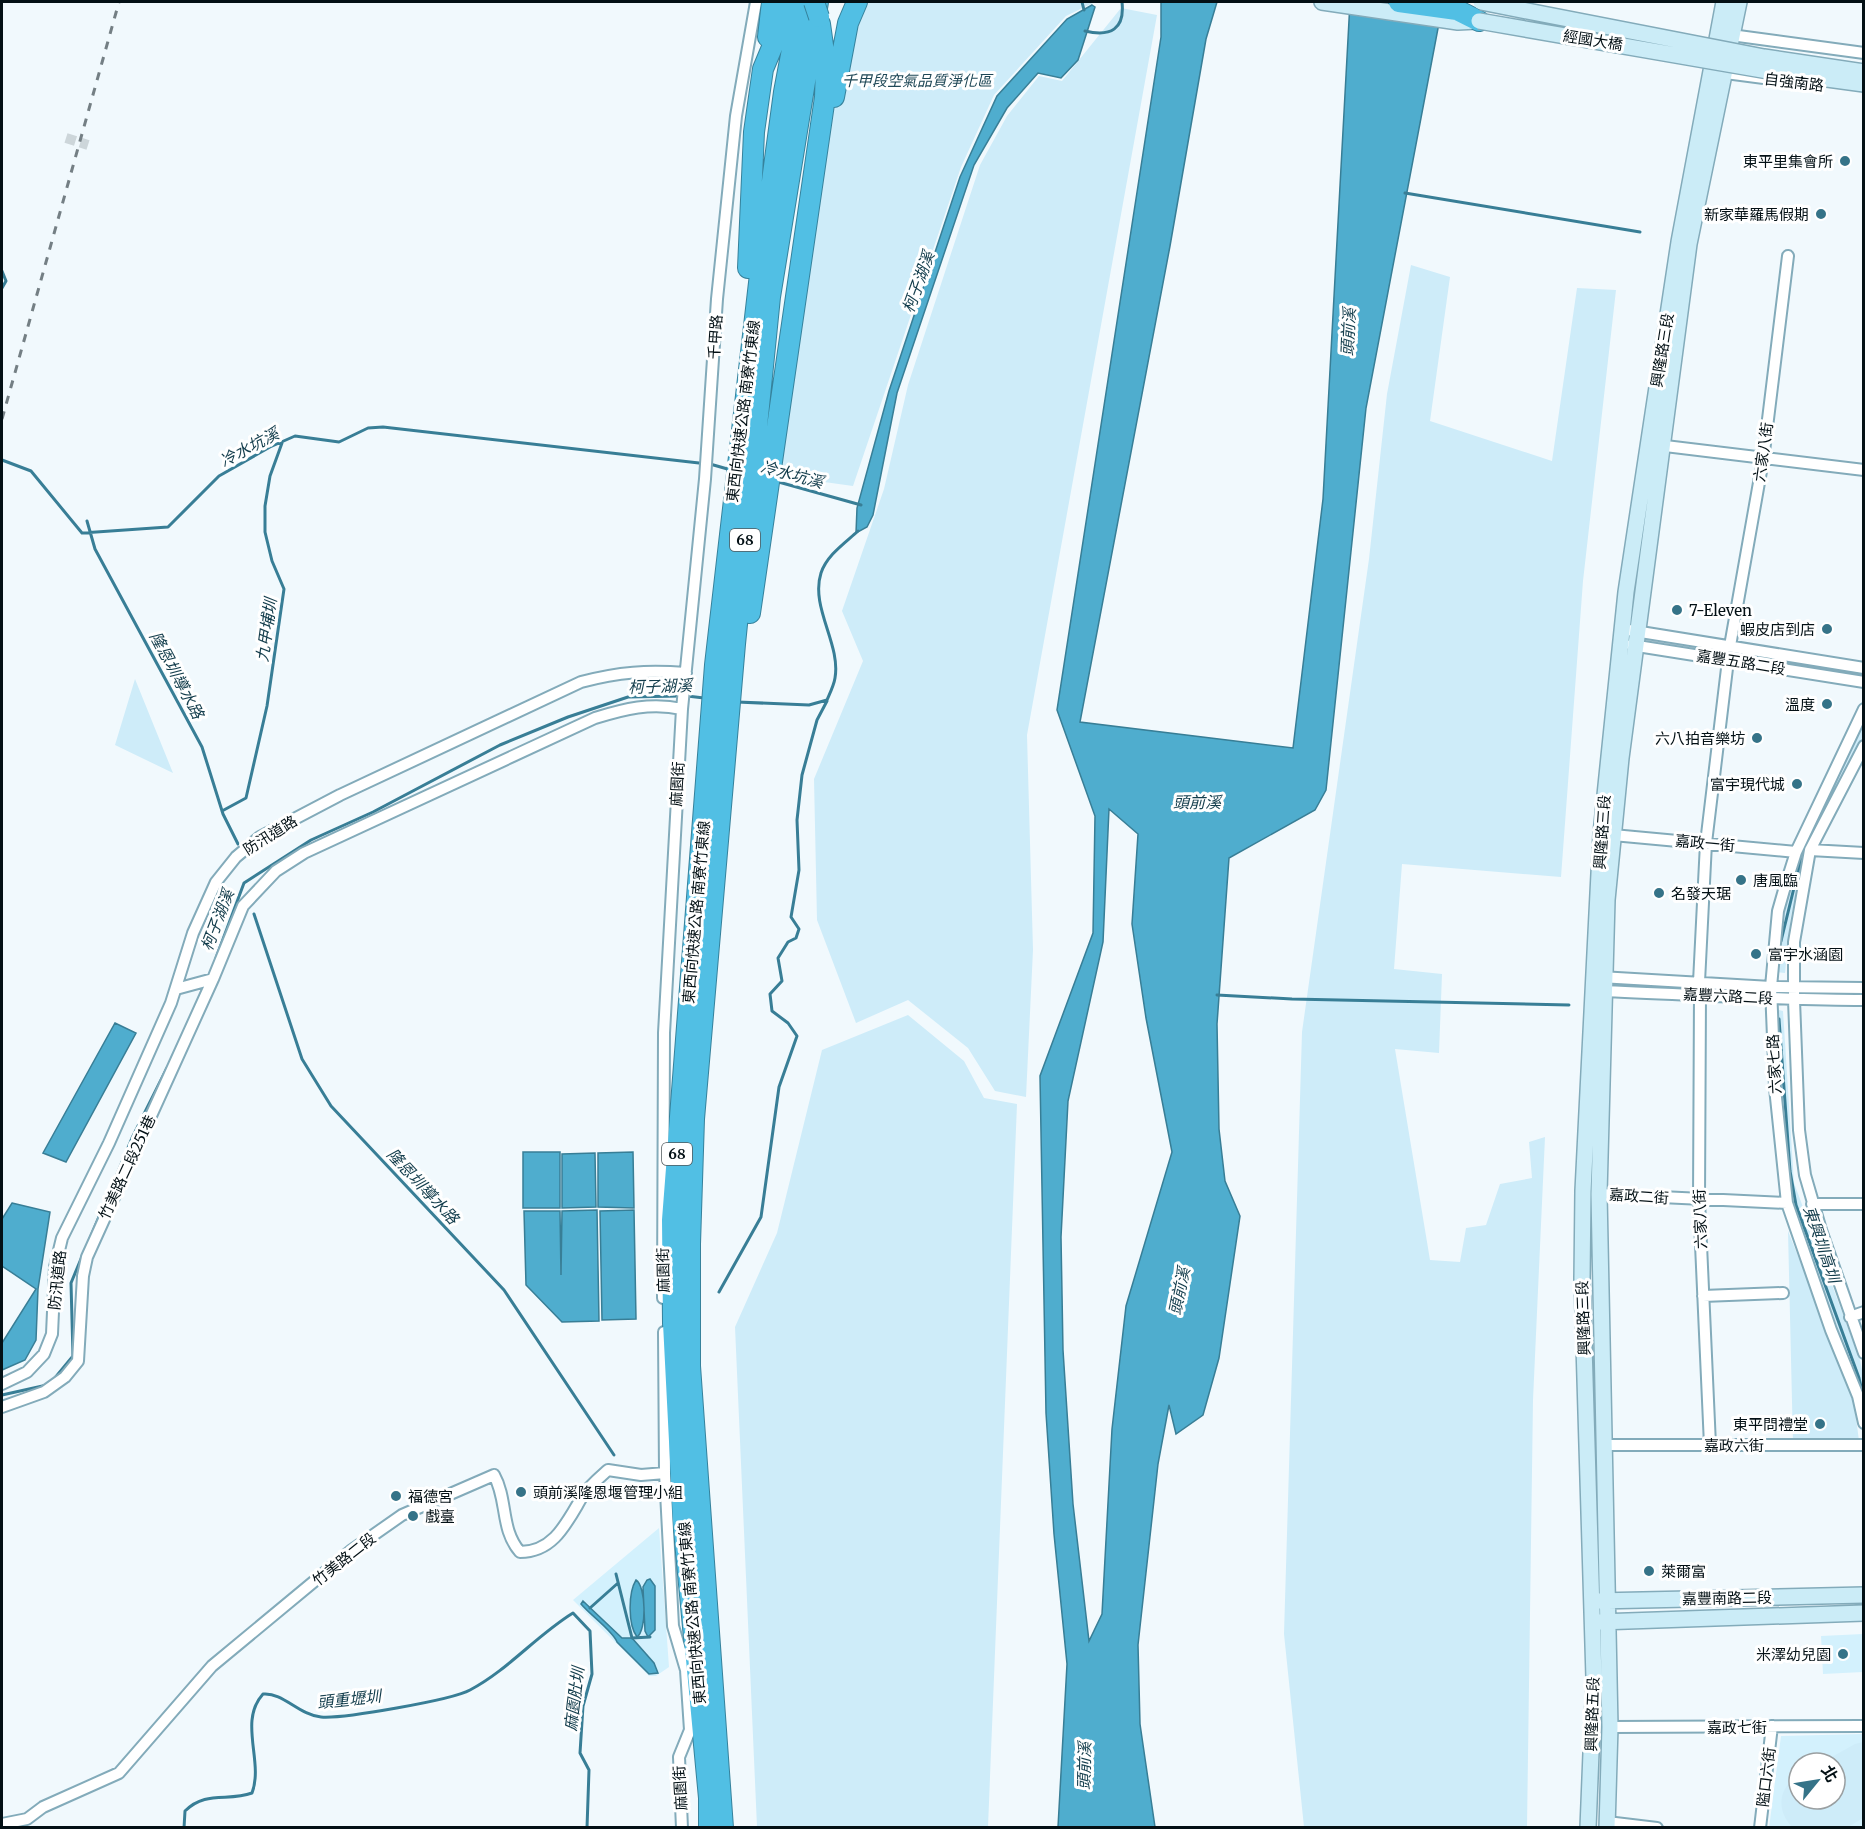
<svg xmlns="http://www.w3.org/2000/svg" width="1865" height="1829" font-family="Merriweather,'Noto Sans TC',serif">
<style>
.built{fill:#d3f1fd;fill-rule:evenodd}
.green{fill:#ceecf9}
.water{fill:#4fadce;stroke:#387e96;stroke-width:1.5;fill-rule:evenodd}
.lines{fill:none;stroke-linecap:round;stroke-linejoin:round}
.stream{stroke:#387e96;stroke-width:3}
.street-tunnel{stroke:#cdd6da;stroke-width:10;stroke-dasharray:10 5;stroke-linecap:butt}
.street-casing{stroke:#83abba;stroke-width:14}
.secondary-casing{stroke:#83abba;stroke-width:18}
.highway-casing{stroke:#36829c;stroke-width:22}
.street{stroke:#fff;stroke-width:10}
.secondary{stroke:#cbecf7;stroke-width:15}
.highway{stroke:#51bfe4;stroke-width:20}
.rail{stroke:#747f84;stroke-width:3;stroke-dasharray:8 8;stroke-linecap:butt}
.secondary-bridge-casing{stroke:#83abba;stroke-width:18;stroke-linecap:butt}
.highway-bridge-casing{stroke:#36829c;stroke-width:22;stroke-linecap:butt}
.secondary-bridge{stroke:#cbecf7;stroke-width:15}
.highway-bridge{stroke:#51bfe4;stroke-width:20}
.poi-dot{fill:#357388;stroke:#fff;stroke-width:2}
.labels{text-anchor:middle;dominant-baseline:central;stroke-width:6;stroke-linejoin:round;paint-order:stroke}
.shield{fill:#fff;stroke:#4f585b;stroke-width:1.5}
.shield-label{font-size:14px;font-weight:bold;fill:#031015}
.street-label{font-size:15px;fill:#031015;stroke:#fff}
.park-label{font-size:15px;font-style:italic;fill:#1e4756;stroke:#fff}
.poi-label{font-size:15px;fill:#031015;stroke:#fff;text-anchor:end}
.water-label{font-size:16px;font-style:italic;fill:#133d4c;stroke:#fff}
</style>
<rect width="100%" height="100%" fill="#f1f9fd"/>
<path class="built" d="M659 1528 669 1667 656 1676H649L573 1600Z
M1863 1634V1672L1823 1674 1821 1636Z
M1863 1734V1827L1769 1828 1781 1736ZM1799 1763H1835V1799H1799Z"/>
<path class="green" d="M867 2H1095L1066 16 994 95 961 167 853 486 781 476 814 201 849 30Z
M1121 8 1157 15 1027 735 1033 950 1026 1097 995 1091 968 1048 908 1000 856 1023 817 920 814 779 863 661 842 611 884 489 908 385 980 165 1007 116 1039 76 1062 81Z
M1411 265 1450 277 1430 421 1552 461 1577 288 1616 290 1583 581 1561 877 1402 864 1394 969 1442 974 1439 1053 1395 1049 1430 1260 1460 1262 1466 1228 1486 1225 1500 1184 1532 1178 1529 1142 1545 1137 1533 1400 1527 1827H1304L1284 1634 1302 1032 1369 559 1387 394Z
M135 679 173 773 115 745Z
M1863 713V736L1807 854 1791 916 1785 973 1776 972 1781 911 1799 852Z
M1775 1009 1783 1011 1794 1183 1860 1360 1863 1375V1412L1857 1380 1793 1209 1789 1191Z
M908 1015 964 1061 984 1098 1017 1104 988 1827H757L735 1327 777 1233 822 1050Z
M1788 1231 1853 1394 1859 1441 1793 1444Z
M1863 1742V1818L1848 1827H1792C1776 1810 1778 1787 1799 1776V1799H1835V1763H1821L1855 1744Z"/>
<path class="water" d="M1161 2H1217L1206 39 1170 246 1080 722 1293 748 1323 499 1350 2H1443L1366 408 1326 790 1315 810 1229 858 1217 1024 1219 1129 1225 1181 1240 1216 1219 1358 1203 1415 1176 1434 1169 1405 1158 1464 1138 1645 1140 1724 1155 1827H1058L1067 1664 1054 1534 1046 1413 1040 1076 1093 933 1095 816 1057 710 1161 37ZM1109 809 1138 834 1132 924 1146 1018 1172 1152 1126 1306 1112 1429 1102 1614 1089 1641 1073 1504 1063 1350 1061 1237 1068 1101 1103 942Z
M1092 5 1095 7 1078 60 1061 78 1038 73 1007 108 974 165 897 393 873 515 867 527 856 533 857 508 889 391 960 177 997 96 1067 19Z
M115 1023 136 1033 66 1162 43 1153Z
M523 1152H560V1208H523Z
M633 1152 634 1208 598 1207V1153Z
M595 1153 596 1207 562 1208V1154Z
M12 1203 50 1212 38 1289 36 1340 25 1360 2 1370V1343L36 1289 2 1266V1219Z
M597 1210 599 1321 562 1322 526 1285 524 1211H560L561 1275 562 1211Z
M634 1210 636 1319 602 1320 600 1211Z
M650 1579 655 1586V1630L648 1637 645 1631 643 1587 647 1580Z
M636 1580C646 1586 647 1630 637 1637 628 1625 628 1593 636 1580Z
M583 1601 622 1638H632L654 1663 658 1673 649 1674 617 1642C613 1631 590 1615 581 1604Z"/>
<g class="lines">
<path class="stream" d="M1082 2 1084 10
M1085 31C1111 37 1125 29 1122 2
M1405 193 1640 232
M2 271 6 281 2 288
M2 460 31 471 82 533 168 527 219 476 270 447 295 436 339 442 368 428 383 427 699 463
M710 464 731 470
M775 481 861 505
M87 521 95 549 202 747 223 814 238 844
M687 696 704 698
M737 702 809 705 827 700C830 693 834 685 835 678 841 644 810 607 821 573 827 555 845 543 858 531
M222 811 246 798 267 706 284 589 272 561 265 532V506L270 476 282 443
M254 914 302 1059 331 1106 504 1290 614 1455
M1781 941 1803 851 1844 762
M216 958 244 883 311 840 373 812 500 745 568 717 628 697 680 696
M1217 995 1292 999 1569 1005
M1779 1019 1790 1171 1796 1205 1859 1378 1863 1395
M88 1243 132 1138 167 1068
M719 1292 761 1217 779 1087 797 1036 788 1023 772 1011 770 994 782 981 778 958 788 942 796 938 799 929 791 917 799 870 797 820 802 775 817 720 827 701
M54 1379 73 1356 71 1283 83 1254
M2 1395 47 1385
M616 1574 632 1638 650 1637
M590 1608 618 1583
M184 1828 185 1811C206 1790 228 1802 252 1793 264 1761 238 1722 263 1694 283 1692 299 1715 321 1717 342 1719 452 1700 470 1690 508 1670 537 1635 573 1613L590 1631 592 1674 583 1706 580 1753 589 1770 587 1828"/>
<path class="street-tunnel" d="M66 138 88 145"/>
<g class="street-casing">
<path id="street" d="M1731 35 1864 53
M1718 72 1816 85
M1657 445 1864 470
M1622 629 1864 668
M1631 645 1864 682
M1730 646 1763 460 1788 256
M1864 709 1796 852 1784 890 1778 911 1771 987 1775 1088 1787 1203 1831 1330 1858 1396 1864 1423
M1864 746 1810 850 1794 942V1000L1799 1130 1805 1175 1821 1230 1864 1353
M1613 835 1796 852
M1810 850 1864 853
M1600 977 1771 987 1864 988
M1699 982 1706 843 1728 660
M176 989 213 979
M1599 991C1687 994 1775 1000 1864 1000
M1700 994 1699 1200 1710 1445
M1599 1194 1787 1203
M1812 1204H1864
M1703 1296 1783 1293
M663 1298 664 1033 682 709 705 479 717 299 736 116 756 2
M1850 1317 1864 1312
M664 1332 665 1473 673 1626 686 1670 690 1730 679 1757 682 1828
M2 1384 27 1372 44 1354 52 1334 55 1267 62 1238 109 1143 171 1003 193 933 216 882 236 857 260 837 340 795 581 682C619 672 647 670 686 673
M2 1407 44 1392 65 1377 78 1361 83 1276 87 1257 213 979 243 906 276 871 304 853 595 718C624 709 651 702 682 709
M1604 1445H1864
M1610 1727 1864 1726
M1607 1822 1657 1828
M2 1824 27 1819 43 1807 119 1773 212 1666 352 1550 402 1515 494 1475C508 1500 500 1529 520 1552 554 1552 567 1522 582 1497 589 1486 599 1478 608 1470L641 1475 665 1473
M1760 1828 1772 1726"/>
</g>
<g class="secondary-casing">
<path id="secondary" d="M1322 2 1458 22 1477 21
M1597 1601 1864 1595
M1599 1622 1864 1613
M1588 1828 1594 1678 1582 1279 1583 1191 1601 834 1626 592 1679 242 1724 2
M1607 1828 1610 1727 1599 1194 1607 900 1621 758 1689 244 1739 2"/>
</g>
<g class="highway-casing">
<path id="highway" d="M1399 2 1457 10 1479 21
M768 37 772 2
M834 97 848 23 857 2
M748 268 754 132 763 69 791 2
M750 613 825 97 826 67 820 24
M709 1828V1798L683 1520 673 1323 672 1220 715 665 763 248 784 92 801 2
M723 1828 690 1366V1244L694 1119 735 644 770 297 818 2"/>
</g>
<use href="#street" class="street"/>
<use href="#secondary" class="secondary"/>
<use href="#highway" class="highway"/>
<path class="rail" d="M2 419 119 2"/>
<g class="secondary-bridge-casing">
<path id="secondary-bridge" d="M1481 2 1764 57 1864 72
M1479 21 1768 71 1864 84"/>
</g>
<g class="highway-bridge-casing">
<path id="highway-bridge" d="M814 2 819 17"/>
</g>
<use href="#secondary-bridge" class="secondary-bridge"/>
<use href="#highway-bridge" class="highway-bridge"/>
</g>
<g class="poi-dot">
<circle cx="1845" cy="161" r="6"/>
<circle cx="1821" cy="214" r="6"/>
<circle cx="1677" cy="610" r="6"/>
<circle cx="1827" cy="629" r="6"/>
<circle cx="1827" cy="704" r="6"/>
<circle cx="1757" cy="738" r="6"/>
<circle cx="1797" cy="784" r="6"/>
<circle cx="1741" cy="880" r="6"/>
<circle cx="1659" cy="893" r="6"/>
<circle cx="1756" cy="954" r="6"/>
<circle cx="1820" cy="1424" r="6"/>
<circle cx="521" cy="1492" r="6"/>
<circle cx="396" cy="1496" r="6"/>
<circle cx="413" cy="1516" r="6"/>
<circle cx="1649" cy="1571" r="6"/>
<circle cx="1843" cy="1654" r="6"/>
</g>
<g class="labels">
<g class="shield">
<rect x="730" y="529" width="30" height="22" rx="4.5"/>
<rect x="662" y="1143" width="30" height="22" rx="4.5"/>
</g>
<g class="shield-label">
<text x="745" y="540">68</text>
<text x="677" y="1154">68</text>
</g>
<g class="street-label">
<text transform="translate(1593 40) rotate(9)">經國大橋</text>
<text transform="translate(1794 82) rotate(7)">自強南路</text>
<text transform="translate(715 337) rotate(-86)">千甲路</text>
<text transform="translate(1662 350) rotate(-81)">興隆路三段</text>
<text transform="translate(743 411) rotate(-83)">東西向快速公路 南寮竹東線</text>
<text transform="translate(1763 452) rotate(-82)">六家八街</text>
<text transform="translate(1741 662) rotate(9)">嘉豐五路二段</text>
<text transform="translate(677 784) rotate(-87)">麻園街</text>
<text transform="translate(1602 832) rotate(-86)">興隆路三段</text>
<text transform="translate(270 835) rotate(-32)">防汛道路</text>
<text transform="translate(1705 843) rotate(5)">嘉政一街</text>
<text transform="translate(696 912) rotate(-85)">東西向快速公路 南寮竹東線</text>
<text transform="translate(1728 996) rotate(3)">嘉豐六路二段</text>
<text transform="translate(1774 1064) rotate(-93)">六家七路</text>
<text transform="translate(127 1167) rotate(-65)">竹美路二段251巷</text>
<text transform="translate(1639 1196) rotate(4)">嘉政二街</text>
<text transform="translate(1700 1219) rotate(-92)">六家八街</text>
<text transform="translate(663 1270) rotate(-91)">麻園街</text>
<text transform="translate(57 1280) rotate(-84)">防汛道路</text>
<text transform="translate(1583 1318) rotate(-92)">興隆路三段</text>
<text x="1734" y="1445">嘉政六街</text>
<text transform="translate(344 1559) rotate(-38)">竹美路二段</text>
<text transform="translate(1727 1598) rotate(-1)">嘉豐南路二段</text>
<text transform="translate(692 1613) rotate(-95)">東西向快速公路 南寮竹東線</text>
<text transform="translate(1592 1714) rotate(-88)">興隆路五段</text>
<text x="1737" y="1727">嘉政七街</text>
<text transform="translate(1766 1777) rotate(-83)">隘口六街</text>
<text transform="translate(680 1788) rotate(-93)">麻園街</text>
</g>
<g class="park-label">
<text x="917" y="80">千甲段空氣品質淨化區</text>
</g>
<g class="poi-label">
<text x="1833" y="161">東平里集會所</text>
<text x="1809" y="214">新家華羅馬假期</text>
<text x="1689" y="610" text-anchor="start">7-Eleven</text>
<text x="1815" y="629">蝦皮店到店</text>
<text x="1815" y="704">溫度</text>
<text x="1745" y="738">六八拍音樂坊</text>
<text x="1785" y="784">富宇現代城</text>
<text x="1753" y="880" text-anchor="start">唐風臨</text>
<text x="1671" y="893" text-anchor="start">名發天琚</text>
<text x="1768" y="954" text-anchor="start">富宇水涵園</text>
<text x="1808" y="1424">東平問禮堂</text>
<text x="533" y="1492" text-anchor="start">頭前溪隆恩堰管理小組</text>
<text x="408" y="1496" text-anchor="start">福德宮</text>
<text x="425" y="1516" text-anchor="start">戲臺</text>
<text x="1661" y="1571" text-anchor="start">萊爾富</text>
<text x="1831" y="1654">米澤幼兒園</text>
</g>
<g class="water-label">
<text transform="translate(918 282) rotate(-70)">柯子湖溪</text>
<text transform="translate(1348 332) rotate(-87)">頭前溪</text>
<text transform="translate(249 447) rotate(-28)">冷水坑溪</text>
<text transform="translate(792 474) rotate(15)">冷水坑溪</text>
<text transform="translate(266 630) rotate(-82)">九甲埔圳</text>
<text transform="translate(177 675) rotate(62)">隆恩圳導水路</text>
<text transform="translate(660 686) rotate(-2)">柯子湖溪</text>
<text x="1197" y="802">頭前溪</text>
<text transform="translate(217 920) rotate(-69)">柯子湖溪</text>
<text transform="translate(423 1186) rotate(47)">隆恩圳導水路</text>
<text transform="translate(1822 1244) rotate(71)">東興圳高圳</text>
<text transform="translate(1179 1291) rotate(-78)">頭前溪</text>
<text transform="translate(349 1699) rotate(-6)">頭重壢圳</text>
<text transform="translate(574 1699) rotate(-83)">麻園肚圳</text>
<text transform="translate(1084 1766) rotate(-89)">頭前溪</text>
</g>
</g>
<rect width="1865" height="1829" fill="none" stroke="#031015" stroke-width="6"/>
<g transform="translate(1817 1781) rotate(60)"><circle r="28" fill="#ffffff" stroke="#9a9fa1" stroke-width="1.5"/>
<path d="M0-4.5L10 22L0 15L-10 22Z" fill="#357388"/>
<text y="-9" font-size="16" font-weight="bold" text-anchor="middle" fill="#031015">北</text>
</g>
</svg>
